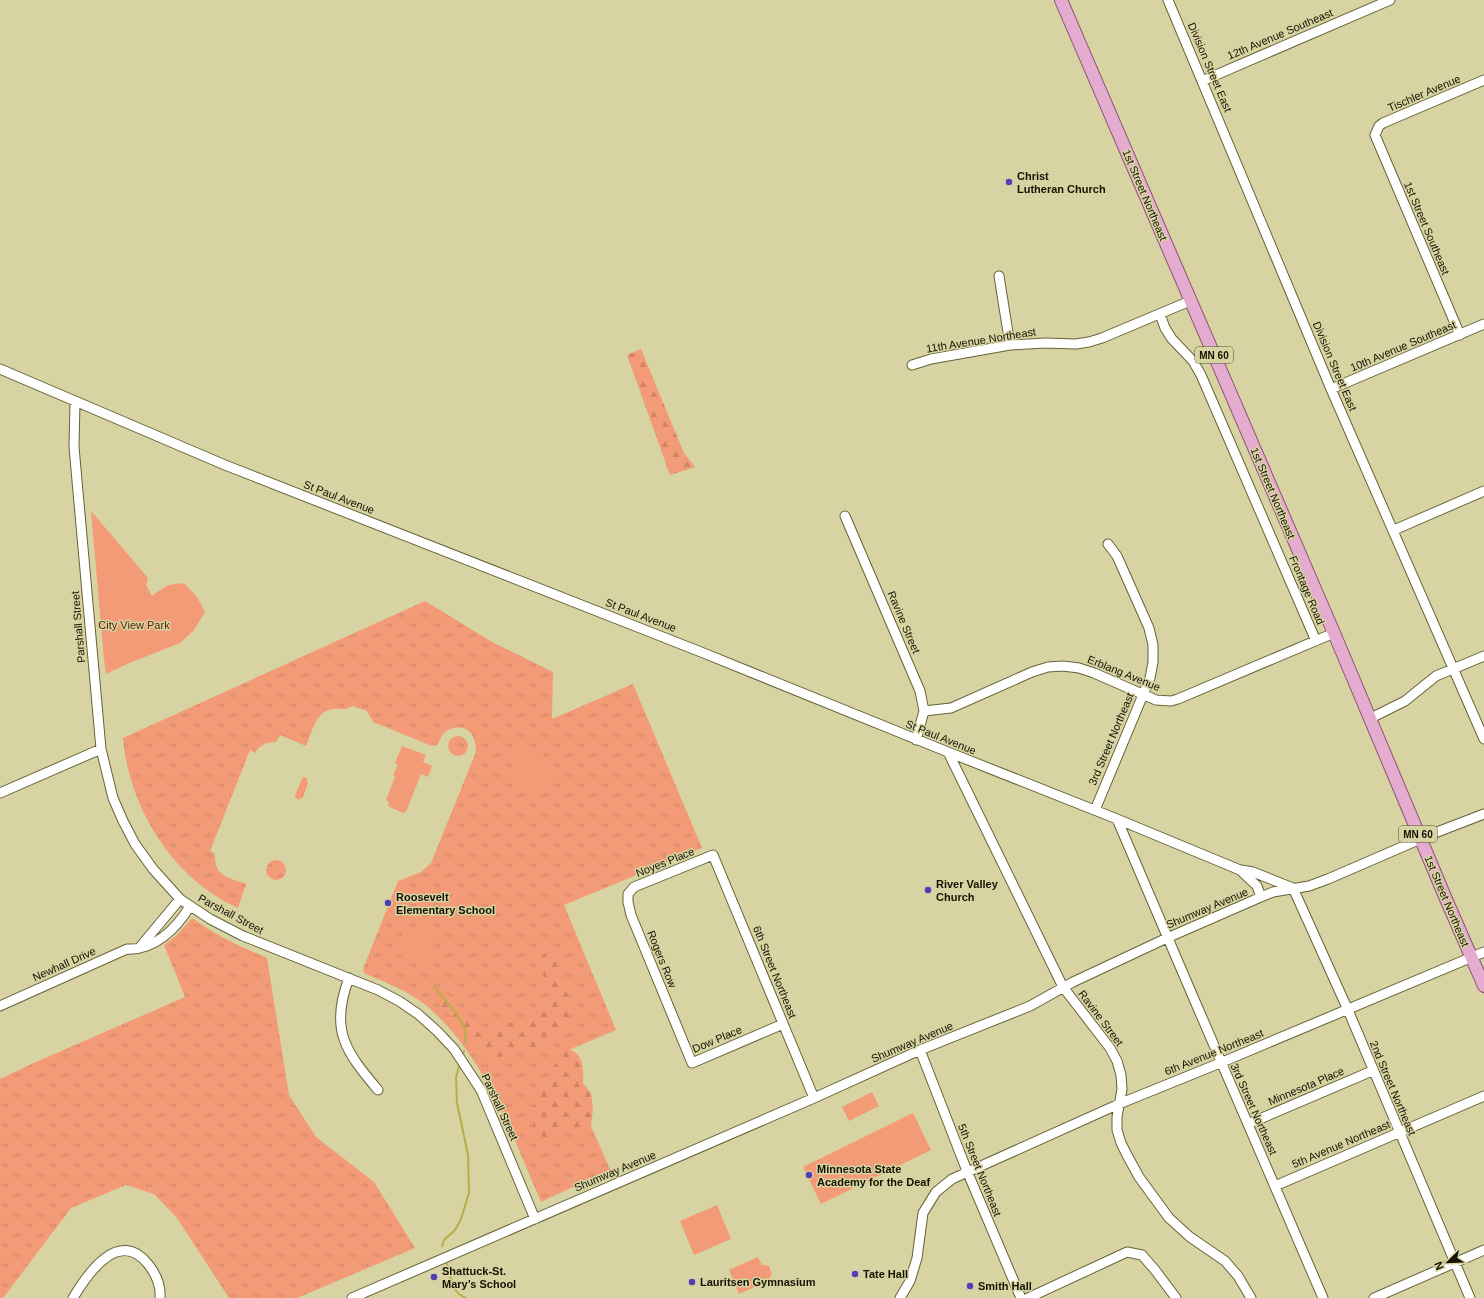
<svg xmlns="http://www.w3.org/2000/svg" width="1484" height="1298" font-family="Helvetica,sans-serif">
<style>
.grass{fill:url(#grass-tufts)}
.forest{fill:url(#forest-firs)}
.green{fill:#f39b76}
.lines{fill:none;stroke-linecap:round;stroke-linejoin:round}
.stream{stroke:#b8ae47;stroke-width:2}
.minor-casing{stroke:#676336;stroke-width:11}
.major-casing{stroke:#905272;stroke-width:14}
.minor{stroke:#fff;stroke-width:9}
.major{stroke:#e4acce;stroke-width:12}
.poi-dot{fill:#503eb5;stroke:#d7d3a2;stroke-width:1.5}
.labels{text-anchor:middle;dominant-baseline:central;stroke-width:3;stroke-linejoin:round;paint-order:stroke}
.shield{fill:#d7d3a2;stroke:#4f4d33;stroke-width:1}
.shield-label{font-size:10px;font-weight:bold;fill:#151303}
.street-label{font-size:11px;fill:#151303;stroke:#d7d3a2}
.poi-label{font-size:11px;font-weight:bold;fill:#151303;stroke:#d7d3a2;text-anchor:start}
.park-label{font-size:11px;fill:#531b00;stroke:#d7d3a2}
</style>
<defs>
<pattern id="grass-tufts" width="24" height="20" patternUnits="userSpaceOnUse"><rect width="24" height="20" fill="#f39b76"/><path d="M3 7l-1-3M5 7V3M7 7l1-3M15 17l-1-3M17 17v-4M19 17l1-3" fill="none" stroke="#cf8564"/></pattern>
<pattern id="forest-firs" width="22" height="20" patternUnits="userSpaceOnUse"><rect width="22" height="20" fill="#f39b76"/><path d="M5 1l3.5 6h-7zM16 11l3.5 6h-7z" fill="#cf8564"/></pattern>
</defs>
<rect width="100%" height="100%" fill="#d7d3a2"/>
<path class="grass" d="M425 601 492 642 553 672 552 719 633 684 702 848 564 905 616 1030 559 1054 613 1176 575 1186 541 1202C511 1133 486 1058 429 1008 410 991 386 983 364 973L363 969 398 881 421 872 431 863 476 752C476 745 475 739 471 733 464 725 450 726 443 734 441 737 439 742 437 745L432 746 373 722 367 711 352 706C345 711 341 708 334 709 316 710 312 732 306 746L280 735 276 742C266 742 260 745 255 753L250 750 210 851 215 854C214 877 228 877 246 884L238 908C173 879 129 808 123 738Z
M448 746a10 10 0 1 1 20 0a10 10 0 1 1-20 0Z
M303 777H306L308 783 303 797 298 800 296 798 295 795Z
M266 870a10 10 0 1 1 20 0a10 10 0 1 1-20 0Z
M192 918C217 936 239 946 267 958L289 1095 316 1137 374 1182 415 1248 297 1298H229L177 1218 154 1194 126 1185 71 1208 3 1298H0V1079L36 1062 185 997 164 945 177 935Z"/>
<path class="forest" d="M641 349 684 453 695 467 670 475 627 355Z
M552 953 558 961 568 989 572 1010 563 1028 551 1042 533 1050 506 1055 494 1059 482 1056 474 1040 460 1029 450 1015 440 1006 439 997 448 994 455 1001 473 1027 487 1031 546 1011 553 1003 555 993 544 976 538 962 544 954Z
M566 1049C583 1050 584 1070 583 1083L591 1093 593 1109 591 1125C583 1127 576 1128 568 1131 552 1137 550 1145 534 1130L532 1113 538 1092 551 1076 559 1054Z"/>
<path class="green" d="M91 511 148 578 146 585 152 596C163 588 170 582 185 584L197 597 205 612 194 630 180 643 127 664 106 674 104 659Z
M402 746 426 755 423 762 432 766 428 777 421 774 406 812 403 813 388 806 389 802 386 800 395 777 393 775 398 765 395 763Z
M526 752C530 753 536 753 539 754 559 761 552 791 532 792 529 792 525 791 522 790L516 780 514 758 519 753Z
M415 926C448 929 434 975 410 962 405 959 400 954 395 950V943L407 929Z
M872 1092 879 1106 849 1121 842 1107Z
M913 1113 931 1150 821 1204 803 1167Z
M717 1205 731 1239 694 1255 680 1221Z
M758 1257 762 1265 769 1266 772 1274 768 1281 739 1294 729 1270Z"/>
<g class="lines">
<path class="stream" d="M434 987C442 996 463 1019 465 1030 466 1034 465 1038 465 1042
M463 1054 464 1051
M442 1246 444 1240 455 1230 461 1219 469 1193 468 1155 457 1103 456 1077 460 1063
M447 1264C452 1277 450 1292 466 1298"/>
<g class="minor-casing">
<path id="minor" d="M1168 0 1331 389 1484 739
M1202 81 1390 0
M999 276 1010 345
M1160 314 1165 328 1172 339 1193 361 1201 375 1316 641
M1460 335 1375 135 1379 126 1383 123 1484 80
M912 365 931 359 1010 345 1045 343 1076 344 1089 342 1102 338 1190 301
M0 369 225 465 701 652 948 752 1117 819 1240 870 1257 886 1261 897
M1331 389 1484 324
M75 402 74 447 101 749 113 798 123 821 135 844 153 869 180 899 210 919 243 936 378 990 399 1001 418 1014 437 1031 454 1049 481 1090 535 1219
M845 516 920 691 924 711 916 740
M1394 530 1484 491
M924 711 951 708 1032 672 1048 667 1063 666 1079 668 1094 673 1156 700 1171 701 1178 699 1334 633
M1369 719 1405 701 1436 676 1484 656
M948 752 1063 987 1110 1048 1117 1061 1121 1075 1122 1089 1117 1117V1130L1121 1143 1127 1155 1139 1177 1169 1218 1190 1237 1225 1261 1238 1276 1251 1298
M0 793 101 749
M1095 810 1150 678 1153 662V645L1149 628 1117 556 1108 544
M1117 819C1185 979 1254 1138 1323 1298
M1241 870 1253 872 1293 888 1348 1010 1470 1298
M140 947 180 899
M349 978C329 1030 346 1052 378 1090
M0 1006 127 949C154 951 177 928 190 906
M783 1024 692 1063 631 915 628 902V894L634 887 713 855 814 1098
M920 1050 967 1171 1021 1298
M1248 1124 1372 1071
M1275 1186 1484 1096
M73 1298C88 1273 119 1228 148 1264 156 1274 161 1286 160 1298
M352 1298 814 1098 920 1050 1030 1006 1073 982 1167 938 1261 897 1273 892 1309 886 1328 879 1432 834 1484 814
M900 1298 910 1281 917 1258 923 1213 936 1192 952 1179 1119 1104 1220 1063 1484 952
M1028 1298 1127 1252 1142 1255 1155 1270 1176 1298
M1374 1298 1484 1250"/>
</g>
<g class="major-casing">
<path id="major" d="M1061 0 1334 633 1446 899 1484 986"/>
</g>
<use href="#minor" class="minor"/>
<use href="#major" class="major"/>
</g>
<g class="poi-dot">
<circle cx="1009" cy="182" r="4"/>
<circle cx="928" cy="890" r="4"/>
<circle cx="388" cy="903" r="4"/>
<circle cx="809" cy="1175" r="4"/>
<circle cx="855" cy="1274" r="4"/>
<circle cx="434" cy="1277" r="4"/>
<circle cx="692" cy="1282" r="4"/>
<circle cx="970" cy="1286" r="4"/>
</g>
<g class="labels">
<g class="shield">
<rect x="1195" y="347" width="38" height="16" rx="3"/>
<rect x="1399" y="826" width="38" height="16" rx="3"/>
</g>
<g class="shield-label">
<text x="1214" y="355">MN 60</text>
<text x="1418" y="834">MN 60</text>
</g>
<g class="street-label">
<text transform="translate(1280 34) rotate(-23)">12th Avenue Southeast</text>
<text transform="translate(1210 67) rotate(67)">Division Street East</text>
<text transform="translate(1424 93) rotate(-23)">Tischler Avenue</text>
<text transform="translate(1145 195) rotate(67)">1st Street Northeast</text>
<text transform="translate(1427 228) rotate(67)">1st Street Southeast</text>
<text transform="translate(981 340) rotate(-9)">11th Avenue Northeast</text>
<text transform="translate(1403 346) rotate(-23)">10th Avenue Southeast</text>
<text transform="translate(1335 366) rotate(67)">Division Street East</text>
<text transform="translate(1273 493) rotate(67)">1st Street Northeast</text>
<text transform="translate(339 497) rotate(21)">St Paul Avenue</text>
<text transform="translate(1307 590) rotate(67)">Frontage Road</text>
<text transform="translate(641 615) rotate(21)">St Paul Avenue</text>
<text transform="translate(904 622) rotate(67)">Ravine Street</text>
<text transform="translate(78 627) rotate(-95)">Parshall Street</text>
<text transform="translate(1124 673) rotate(22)">Erblang Avenue</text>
<text transform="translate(941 737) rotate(22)">St Paul Avenue</text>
<text transform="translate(1111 739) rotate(-67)">3rd Street Northeast</text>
<text transform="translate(665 862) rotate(-22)">Noyes Place</text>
<text transform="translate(1447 901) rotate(67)">1st Street Northeast</text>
<text transform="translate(1207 908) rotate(-23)">Shumway Avenue</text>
<text transform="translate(231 914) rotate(28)">Parshall Street</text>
<text transform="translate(662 959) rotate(68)">Rogers Row</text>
<text transform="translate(64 964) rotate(-24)">Newhall Drive</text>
<text transform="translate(775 972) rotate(68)">6th Street Northeast</text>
<text transform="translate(1101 1018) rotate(53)">Ravine Street</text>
<text transform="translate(717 1039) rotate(-23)">Dow Place</text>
<text transform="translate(912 1042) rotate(-23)">Shumway Avenue</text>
<text transform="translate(1214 1052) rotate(-22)">6th Avenue Northeast</text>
<text transform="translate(1306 1086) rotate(-23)">Minnesota Place</text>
<text transform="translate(1393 1088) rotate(67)">2nd Street Northeast</text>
<text transform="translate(500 1107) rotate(65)">Parshall Street</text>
<text transform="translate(1254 1109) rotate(66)">3rd Street Northeast</text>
<text transform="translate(1341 1144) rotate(-23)">5th Avenue Northeast</text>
<text transform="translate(980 1170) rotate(68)">5th Street Northeast</text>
<text transform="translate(615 1171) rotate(-23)">Shumway Avenue</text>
</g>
<g class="poi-label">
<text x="1017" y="176">Christ<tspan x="1017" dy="13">Lutheran Church</tspan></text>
<text x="936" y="884">River Valley<tspan x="936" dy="13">Church</tspan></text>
<text x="396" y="897">Roosevelt<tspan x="396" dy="13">Elementary School</tspan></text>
<text x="817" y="1169">Minnesota State<tspan x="817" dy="13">Academy for the Deaf</tspan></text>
<text x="442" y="1271">Shattuck-St.<tspan x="442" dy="13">Mary’s School</tspan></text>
<text x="863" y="1274">Tate Hall</text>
<text x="700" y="1282">Lauritsen Gymnasium</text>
<text x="978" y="1286">Smith Hall</text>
</g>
<g class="park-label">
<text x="134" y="625">City View Park</text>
</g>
</g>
<g transform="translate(1448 1262) rotate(247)" stroke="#d7d3a2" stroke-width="3" paint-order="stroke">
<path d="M0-3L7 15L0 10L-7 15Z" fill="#151303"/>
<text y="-6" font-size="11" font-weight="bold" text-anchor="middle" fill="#151303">N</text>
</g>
</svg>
